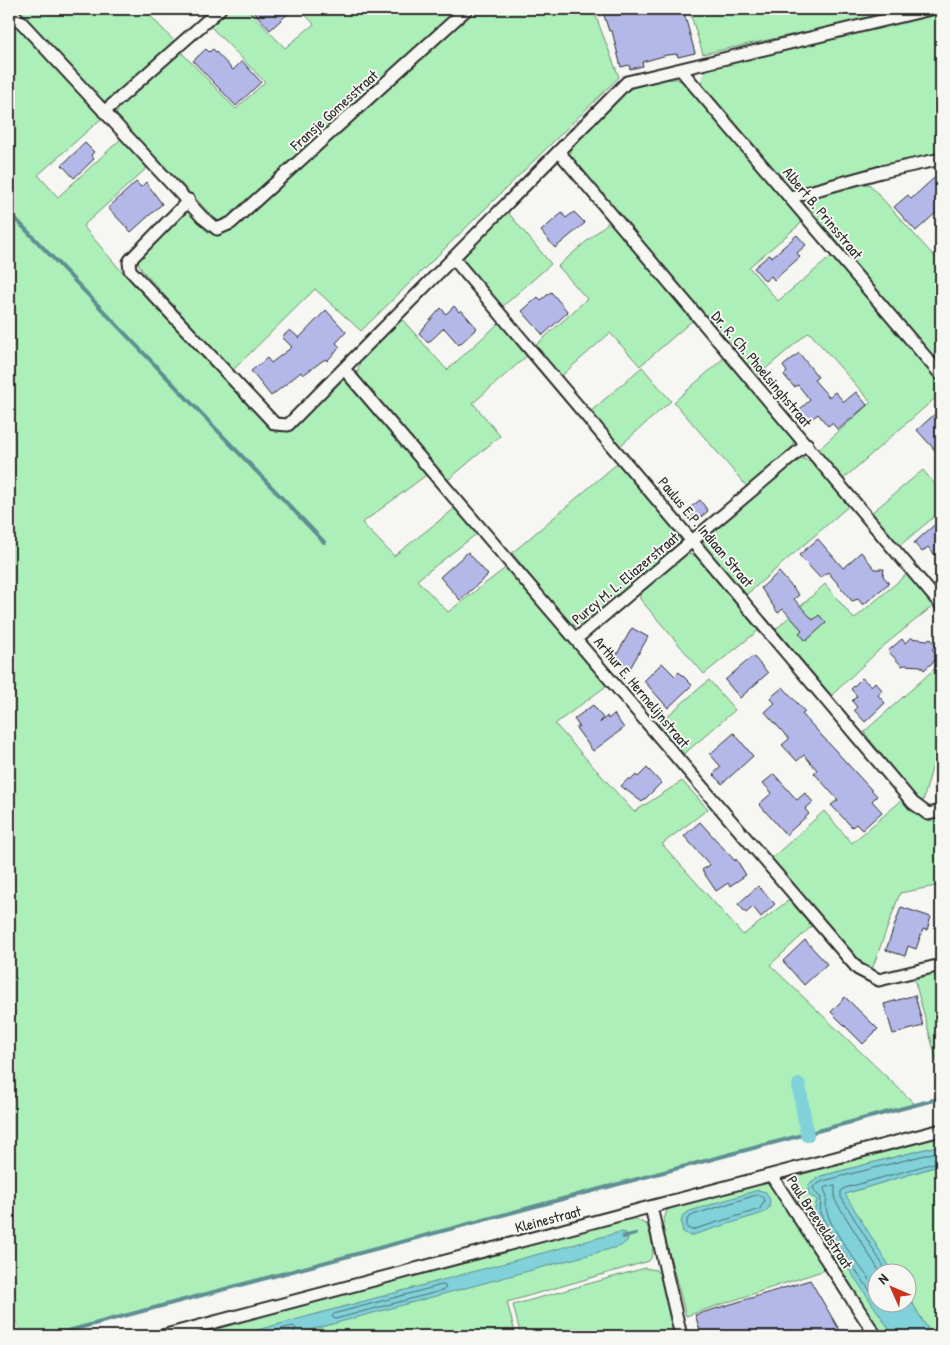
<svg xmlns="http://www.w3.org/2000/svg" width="950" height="1345" font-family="'Patrick Hand',sans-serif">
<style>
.green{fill:#adefb8;stroke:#6c8d72}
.water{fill:#80d1d9;stroke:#5e8f93}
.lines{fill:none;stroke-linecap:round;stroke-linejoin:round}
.shore{stroke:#4d6d71;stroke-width:1}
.stream{stroke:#5e8f93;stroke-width:4}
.canal{stroke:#80d1d9;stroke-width:14}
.building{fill:#b3b8e9;stroke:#2b2b2b}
.street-casing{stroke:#2b2b2b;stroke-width:15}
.street{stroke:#f6f6f2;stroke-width:11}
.labels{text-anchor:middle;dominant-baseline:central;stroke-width:4;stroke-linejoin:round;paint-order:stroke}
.street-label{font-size:15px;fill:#2b2b2b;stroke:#f6f6f2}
</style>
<rect width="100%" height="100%" fill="#f6f6f2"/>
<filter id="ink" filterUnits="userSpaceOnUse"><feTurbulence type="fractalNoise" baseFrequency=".02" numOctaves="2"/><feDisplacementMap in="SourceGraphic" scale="10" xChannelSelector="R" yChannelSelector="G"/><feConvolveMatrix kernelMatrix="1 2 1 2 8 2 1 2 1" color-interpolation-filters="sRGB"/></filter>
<g filter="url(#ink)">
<path class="green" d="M13 9H92L94 11 97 9H144L174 41 107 101 99 100Z
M227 9H247L285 48 314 24 300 9H461L229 220 219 223 116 116 119 106 180 51 236 109 265 82 209 25Z
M473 9H593L619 77 361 331 315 289 232 371 142 270 138 263 140 254 188 208 205 230 214 235 225 233 243 222Z
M689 9H871L874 17 703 54Z
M941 11V155L796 191 791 190 703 86C701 77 703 73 710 67Z
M9 16 103 117 38 175 58 197 123 137 149 166 83 226 117 266 276 433 292 427 343 380 348 379 429 473 362 523 394 556 458 506 479 532 417 580 448 612 508 566 609 684 555 724 634 812 682 781 708 809 662 844 743 935 789 900 812 926 770 965 916 1105 49 1336H22L9 1300Z
M664 79H677L686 84 805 220 749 267 778 301 833 255 941 383V393L842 480 817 451 871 402 809 332 756 377 570 160V152L573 145 619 97 632 88Z
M856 184H869L941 264V366L809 208 808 201 812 196Z
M506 210 551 264 502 307 469 270 465 263 464 255Z
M610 221 693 320 640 366 610 333 560 377 535 346 587 299 558 266Z
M400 317 447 370 499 323 528 355 473 403 500 436 448 480 358 376C355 353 386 333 400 317Z
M726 356 792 435 795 448 749 489 674 402Z
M642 367 671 401 620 446 591 411Z
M803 459 818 463 851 504 746 595 704 547V539L709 531 794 461Z
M619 462 675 528 681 541 677 548 586 623 576 626 570 624 512 553Z
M923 470 941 492V511L898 547 870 514Z
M689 554 696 556 759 630 704 674 640 599V592L681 556Z
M907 574 934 605 881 648 831 696 776 629 825 584 854 619Z
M941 663V736L923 801 914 797 864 732Z
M709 680 735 710 684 754 658 724Z
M902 800C916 815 920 821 941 816V885L900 893 871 972 860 965 771 859 824 811 852 843Z
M941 970V1076L914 978Z
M941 1134V1145L821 1176 812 1181 817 1199 879 1313 894 1336H883L794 1195 793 1182 803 1172Z
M941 1165V1336H932L908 1296V1272H893L844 1194Z
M764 1183 772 1185 828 1269 686 1316 662 1226 667 1210 675 1206Z
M633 1217 647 1225C650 1236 657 1252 649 1261L507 1302 516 1336H375L374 1334 169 1336Z
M645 1268 656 1270 660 1275 676 1336H521L513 1305Z"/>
<path class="water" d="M941 1145V1165L845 1194 893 1272H878V1302H908V1296L932 1336H894L829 1240 814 1213 817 1199 810 1196 807 1186 821 1176Z
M758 1190 766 1192 770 1200 769 1208 763 1213 690 1236 683 1232 681 1222 683 1215 690 1211Z
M620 1232 626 1233 628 1240 621 1246 288 1336H235Z"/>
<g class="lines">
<path class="shore" d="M757 1195 762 1196 764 1201 760 1209 692 1230 687 1228V1219L693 1215Z
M887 1272 841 1197V1191L845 1188 941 1161
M443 1285 446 1287 444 1290 335 1319 332 1317 334 1314Z
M878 1291C864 1271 833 1234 827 1212 824 1204 830 1198 824 1190L825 1187 835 1186V1200L880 1272
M878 1302 833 1238 820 1213 821 1198 815 1192 813 1187 823 1181 941 1151
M254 1336 293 1326 296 1328 292 1336"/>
<path class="stream" d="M9 212 324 542
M623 1237 635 1234
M49 1336 941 1098"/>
<path class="canal" d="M799 1085 807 1135"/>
</g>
<path class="building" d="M251 9H293L270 30Z
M615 9H683L695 53 678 57 677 54 667 55 642 62 643 66 630 69 629 65 621 67 612 31H609L603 12Z
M206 49 209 52 213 49 233 70 242 61 261 82 236 106 193 61Z
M85 143 94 152 91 155 94 159 74 178 62 165Z
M934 178H941V208L916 231 894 207 908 195 911 199Z
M136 182 141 187 146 182 162 204 131 232 108 208Z
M574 212 585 223 555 248 541 231 562 213 566 218Z
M797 235 806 245 797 253 800 257 774 280 771 276 765 281 754 268 769 255 772 257Z
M551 292 568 312 543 335 522 311 538 297 541 300Z
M454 306 459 312 461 310 477 328 459 345 444 328 428 343 419 333 441 308 446 314Z
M326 310 346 332 336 343 340 347 327 361 325 359 303 375 301 372 271 396 251 371 267 358 271 363 292 347 282 337 290 330 299 338Z
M799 353 818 377 814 380 829 397 835 392 844 402 856 392 867 405 838 430 832 423 828 426 818 414 809 421 799 410 810 400 798 385 794 387 784 375 787 372 783 366Z
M936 413 941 419V457L917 430Z
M700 500 708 511 696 521 687 510Z
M941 519V562L928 547 922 552 914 543Z
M818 539 843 568 861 552 875 569H884L883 576 889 583 863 605 858 599 852 601 828 572 820 578 799 555Z
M468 552 488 575 460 600 440 577Z
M779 572 799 595 794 599 813 620 819 615 826 623 806 641 799 633 802 630 783 609 778 613 761 588Z
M632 628 648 637 629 670 613 661Z
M910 638 927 640 930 638 937 646 932 649 939 657 924 670 921 666 904 665 902 666 888 651 902 639 905 643Z
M753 656 768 673 740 698 725 680Z
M662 663 675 676 679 672 692 685 668 708 644 681Z
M862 678 871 686 875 682 882 690 878 695 885 703 865 722 854 710 857 707 852 701 857 696 851 689Z
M783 687 805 712 802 714 877 796 872 801 882 812 862 830 856 824 852 827 831 805 838 800 814 773 817 770 804 755 797 761 782 745 789 739 765 712 775 703 770 698Z
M593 705 603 718 600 723 607 716 608 719 614 714 624 728 593 751 576 728 579 726 574 719Z
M734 733 753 756 722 784 713 774 721 767 710 754Z
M647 768 661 783 642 802 621 786 629 778 631 780 636 775 638 777Z
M774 774 797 800 805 793 813 802 805 809 809 814 786 835 759 804 772 793 763 783Z
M700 822 735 861 736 859 746 875 730 886 728 883 716 891 702 870 710 865 684 836Z
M758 886 775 904 761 917 753 907 746 913 738 904Z
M901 907 931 917 927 930 923 929 916 949 908 946 905 956 886 950Z
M805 940 827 964 804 985 783 961Z
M915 995 923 1026 893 1034 884 1004Z
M845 997 878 1029 863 1044 831 1012Z
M810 1280 843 1336H702L695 1315Z"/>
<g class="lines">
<g class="street-casing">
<path id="street" d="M9 9 202 217 217 229 231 223 467 9
M681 70 941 375
M104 112 220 9
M559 152 941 605
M791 197 881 172 941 159
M189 200 131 259 129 262 130 270 275 424 288 425 627 82 931 9
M453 258 913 803 928 814 941 811
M344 369 858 969 879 980 941 965
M576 639 807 444
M771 1175 876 1336
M651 1207 681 1336
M162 1336 941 1130"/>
</g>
<use href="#street" class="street"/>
</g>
</g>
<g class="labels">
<g class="street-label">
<text transform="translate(334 110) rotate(-42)">Fransje Gomesstraat</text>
<text transform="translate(823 213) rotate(50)">Albert B. Prinsstraat</text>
<text transform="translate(762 369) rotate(50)">Dr. R. Ch. Phoelsinghstraat</text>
<text transform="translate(706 532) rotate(50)">Paulus E.P. Indiaan Straat</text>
<text transform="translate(625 578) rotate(-40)">Purcy M. L. Eliazerstraat</text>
<text transform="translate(642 692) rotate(50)">Arthur E. Hermelijnstraat</text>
<text transform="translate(548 1219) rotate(-15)">Kleinestraat</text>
<text transform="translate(820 1222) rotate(57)">Paul Breeveldstraat</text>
</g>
</g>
<rect width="950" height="1345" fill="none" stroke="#f6f6f2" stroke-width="30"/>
<rect x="15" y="15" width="920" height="1315" fill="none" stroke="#2b2b2b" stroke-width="2" filter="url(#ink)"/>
<g transform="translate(892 1288) rotate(315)"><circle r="24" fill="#f6f6f2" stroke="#a5a5a2"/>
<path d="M0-4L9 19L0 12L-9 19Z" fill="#c8321e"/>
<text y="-8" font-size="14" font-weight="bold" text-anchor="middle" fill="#2b2b2b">N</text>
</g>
</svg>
